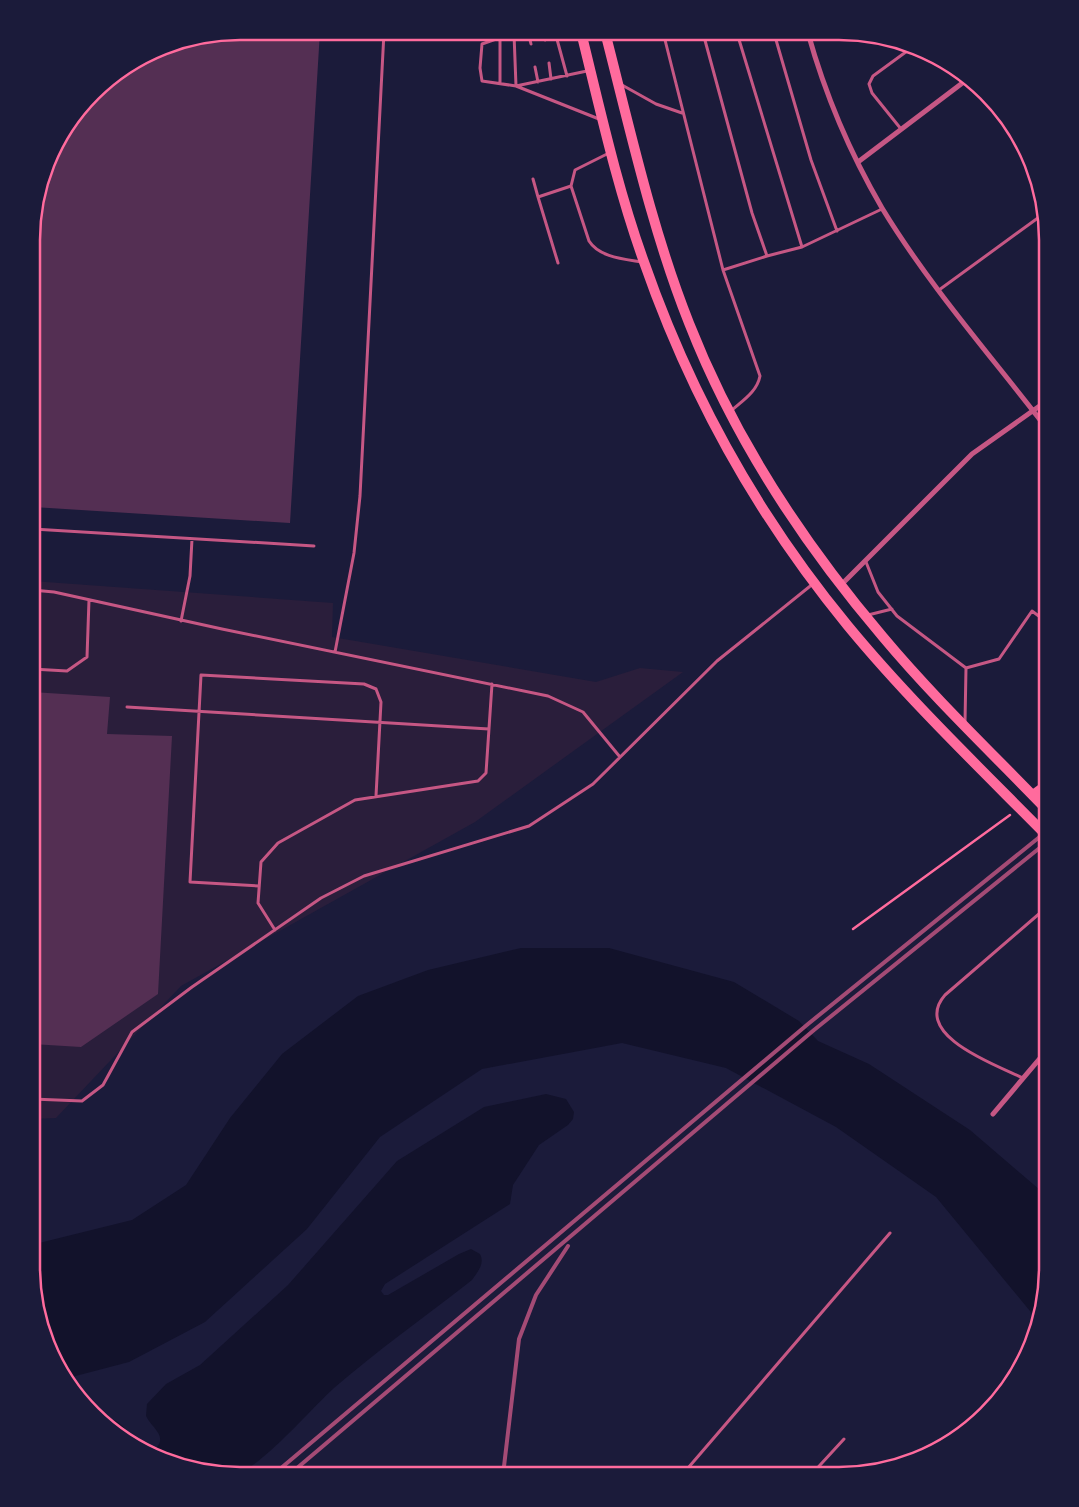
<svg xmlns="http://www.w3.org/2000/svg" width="1079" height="1507" font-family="Lora,serif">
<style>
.green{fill:#2a1e3b}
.water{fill:#12122b}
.building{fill:#542f53}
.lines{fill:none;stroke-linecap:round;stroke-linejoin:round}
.path{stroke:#ff6b9d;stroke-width:2.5}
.service{stroke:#c65784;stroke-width:3}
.minor{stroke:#c65784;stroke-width:5}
.primary{stroke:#ff6b9d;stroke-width:10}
.trunk{stroke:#ff6b9d;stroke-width:10}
.rail{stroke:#a44b75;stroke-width:4}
.rim{fill:none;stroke:#ff6b9d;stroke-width:2.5}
</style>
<rect width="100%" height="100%" fill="#1b1b3a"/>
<path class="green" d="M32 581 333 603 332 637 596 682 640 668 683 672 475 822 181 986 56 1118 32 1119Z"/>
<path class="water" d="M521 948H609L734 982 799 1021 818 1041 869 1064 970 1130 1047 1196V1281L1039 1322 936 1197 836 1127 726 1068 622 1043 482 1069 380 1137 307 1229 205 1322 129 1362 68 1378 53 1359 31 1267V1245L132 1220 186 1185 230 1118 282 1054 358 996 428 970Z
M546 1094 566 1099 574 1112 573 1119 568 1125 539 1145 513 1185 510 1204 385 1284 381 1291 384 1295H388L459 1254 471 1249 480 1254C485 1264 478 1271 472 1280 426 1316 378 1350 334 1388 311 1409 263 1465 237 1474 218 1480 163 1462 146 1452L156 1448C168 1436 151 1427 146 1416L147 1404 166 1384 200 1365 288 1285 397 1161 484 1107Z
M100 1417C121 1418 127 1430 137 1447L113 1433Z"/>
<path class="building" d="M240 31H320L290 523 33 507V212L59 136 103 83 172 42Z
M32 692 110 697 107 734 172 736 158 994 81 1047 32 1044Z"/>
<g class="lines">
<path class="path" d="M853 929 1010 815"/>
<path class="service" d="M516 32 482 44 480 68 482 81 516 86 599 119
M528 32 531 44
M543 32 545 40
M555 32 567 76
M663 32 723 270 760 376C757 392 742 401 731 411
M703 33 752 213 767 256 802 247 882 209
M737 33 802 247
M774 33 811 160 837 231
M514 34 516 86 587 71
M549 63 551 79
M535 67 538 82
M500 83V38
M622 85 656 104 682 113
M901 129 872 93 869 84 873 76 914 46
M609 153 575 170 571 186 589 241C599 257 623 259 641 262
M533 179 538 197
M558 263 538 197 571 186
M723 270 767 256
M939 290 1042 215
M33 529 314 546
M866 562 878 592 897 616 966 668 999 659 1032 611 1048 623
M32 590 54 592 222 629 548 696 583 712 620 757
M868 615 892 609
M181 621 190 576 192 539
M335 652 354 553 360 496 384 32
M32 669 67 671 87 657 89 600
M127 707 489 729
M965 722 966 668
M259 886 190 882 201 675 364 684 376 689 381 702 376 796
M275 930 258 903 261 862 278 843 355 800 478 781 486 773 492 684
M1023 1078C998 1066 910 1035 945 995L1047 907
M32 1099 82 1101 103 1085 132 1032 192 987 321 898 364 876 529 826 593 784 717 661 814 583
M682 1475 890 1233
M810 1476 844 1439"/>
<path class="minor" d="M808 33C825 94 850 153 882 208 930 287 992 357 1048 430
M858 162 969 78
M841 585 972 454 1048 400
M993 1114 1047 1050"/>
<path class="primary" d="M1033 795 1048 784"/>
<path class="trunk" d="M581 32C600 109 617 187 644 262 690 394 759 518 848 626 909 700 980 768 1047 836
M605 32C630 129 652 230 689 323 734 438 803 543 883 637 934 698 992 753 1047 810"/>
<path class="rail" d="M274 1474 808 1024 1047 831
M290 1474 814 1030 1047 842
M503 1475 519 1339 536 1295 568 1246"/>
</g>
<path d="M0 0H1079V1507H0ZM240 40H839A200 200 0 0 1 1039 240V1267A200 200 0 0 1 839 1467H240A200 200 0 0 1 40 1267V240A200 200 0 0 1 240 40Z" fill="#1b1b3a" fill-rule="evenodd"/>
<path class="rim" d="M240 40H839A200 200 0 0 1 1039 240V1267A200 200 0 0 1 839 1467H240A200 200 0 0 1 40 1267V240A200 200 0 0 1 240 40Z"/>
</svg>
